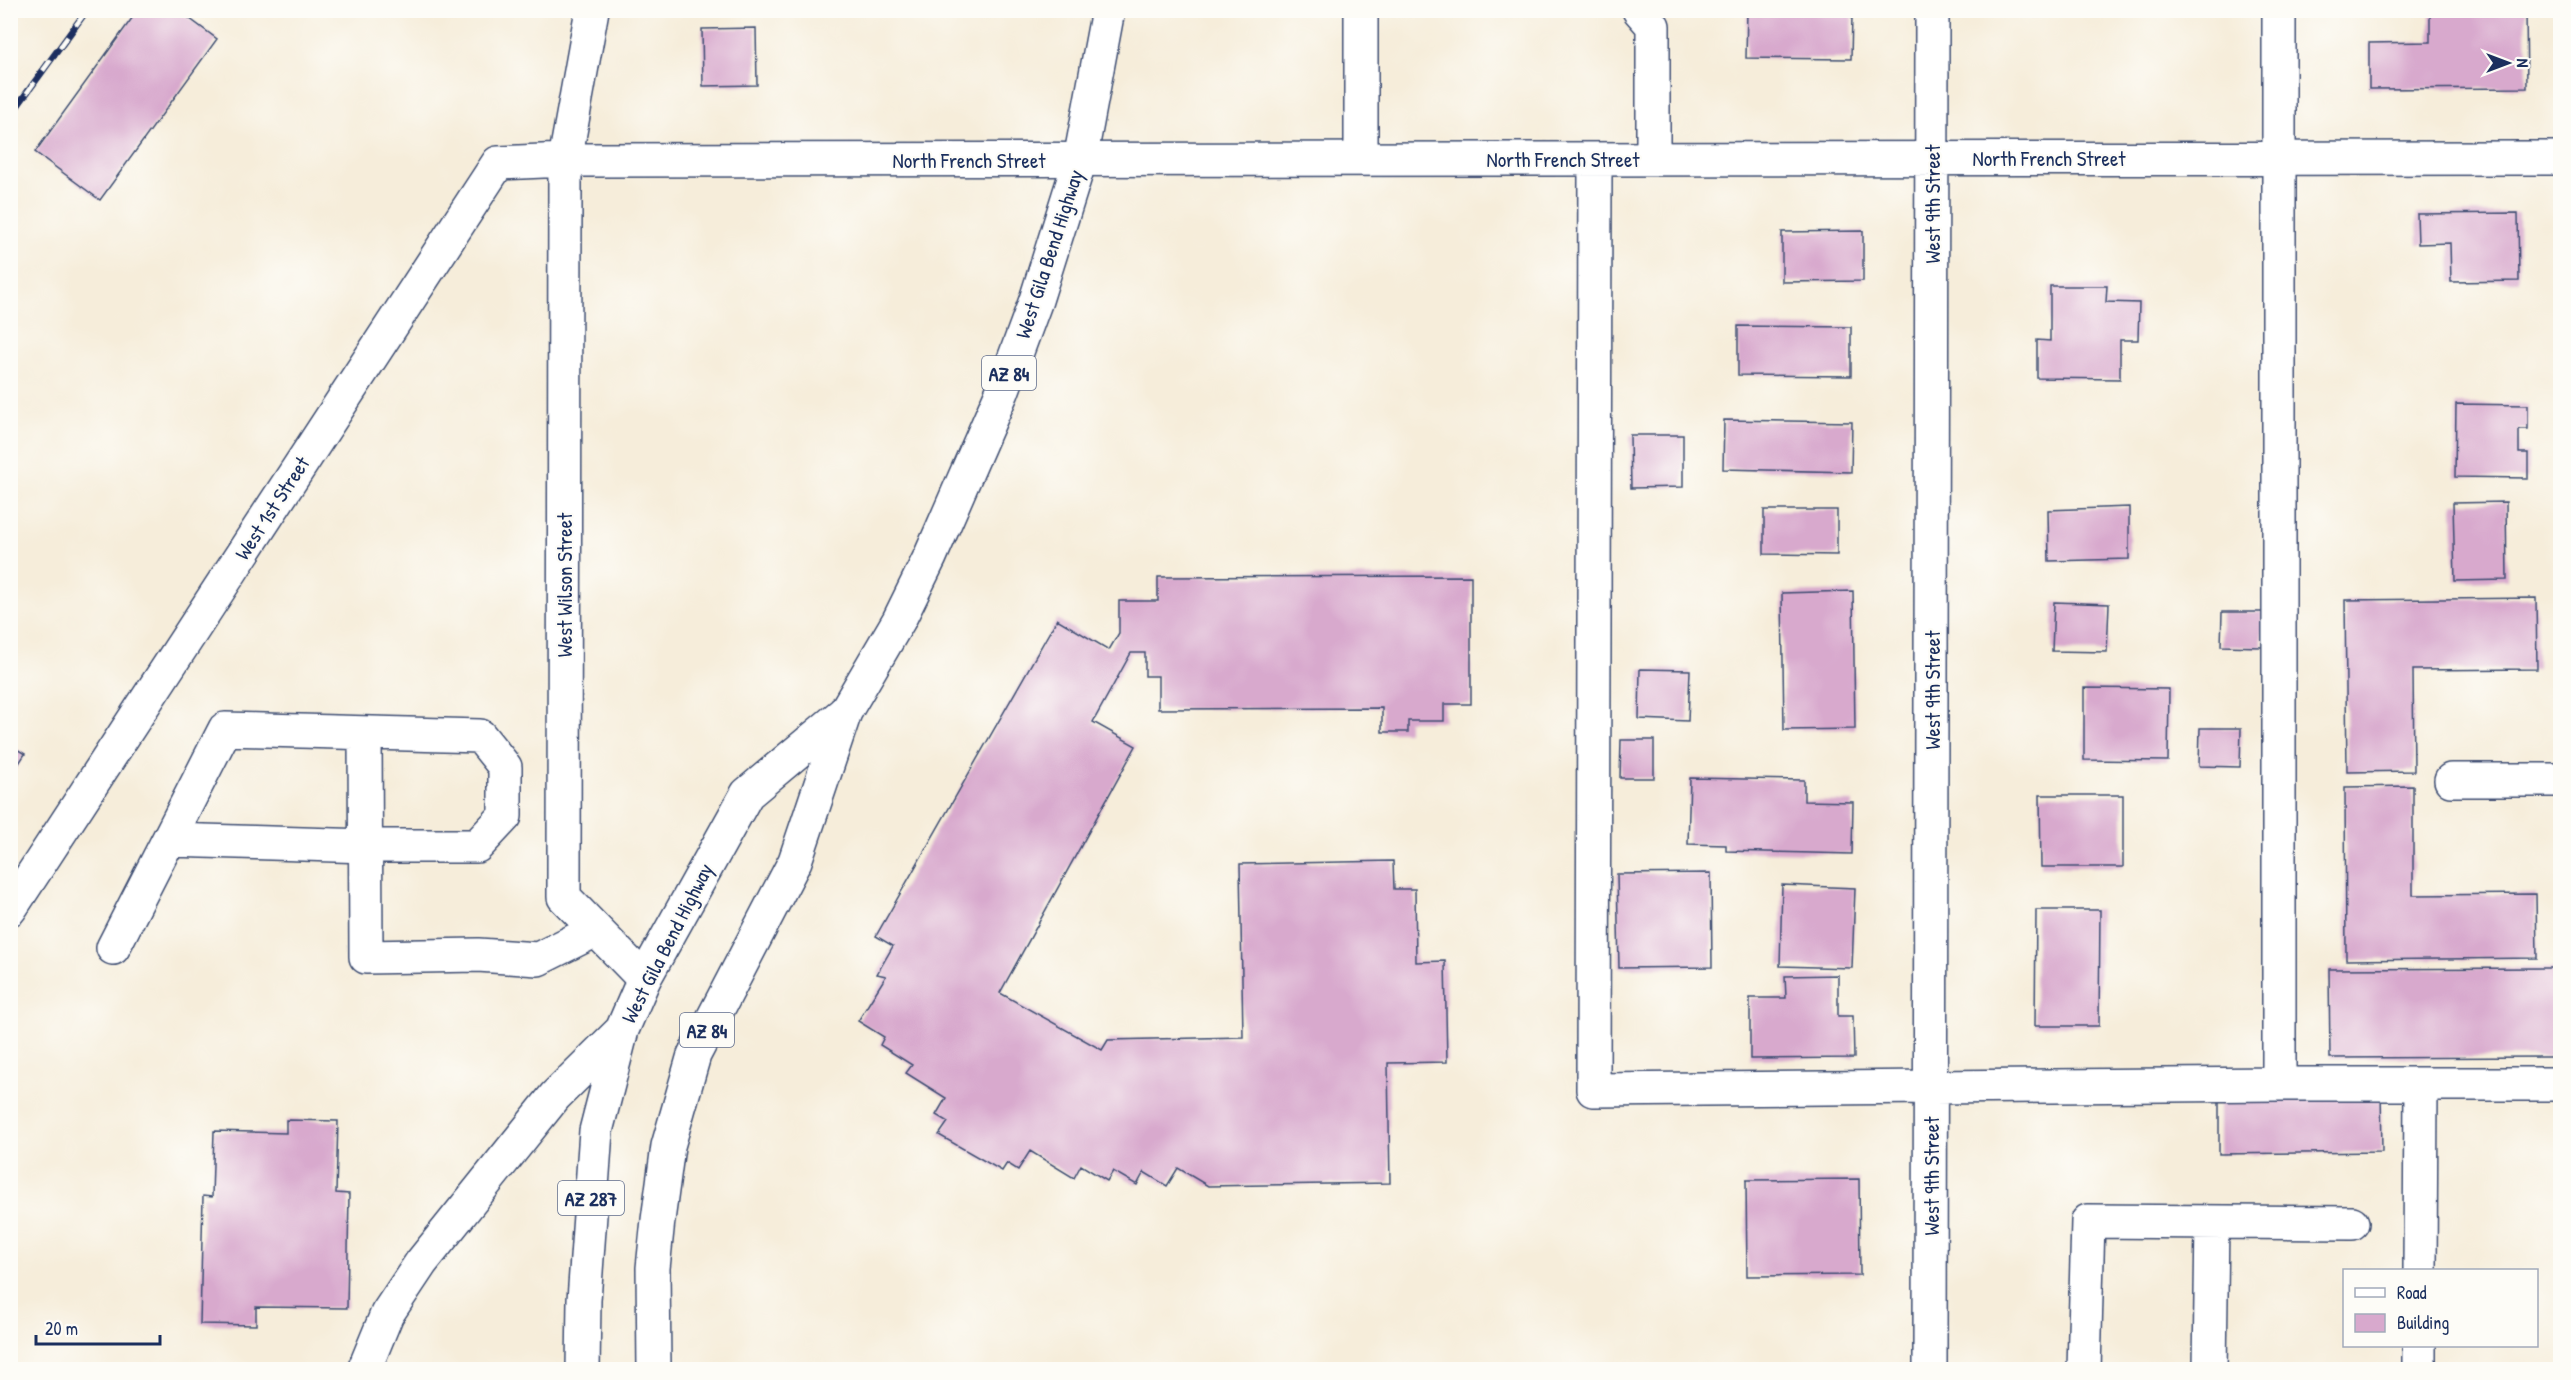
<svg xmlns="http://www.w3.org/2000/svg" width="2571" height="1380" font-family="'Patrick Hand',sans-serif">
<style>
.building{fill:#d8a9cd}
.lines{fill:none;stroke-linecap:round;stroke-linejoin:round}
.minor-casing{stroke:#3c4c71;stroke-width:36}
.major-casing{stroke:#3c4c71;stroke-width:36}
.minor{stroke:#fff;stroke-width:33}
.major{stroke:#fff;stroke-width:33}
.rail-casing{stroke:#1b2f5e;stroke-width:7}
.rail{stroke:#fdfcf7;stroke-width:4.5;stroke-dasharray:14;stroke-linecap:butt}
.labels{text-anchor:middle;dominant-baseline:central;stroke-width:4.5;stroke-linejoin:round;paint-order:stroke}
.shield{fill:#fdfcf7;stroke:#5f6c8c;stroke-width:1.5}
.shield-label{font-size:20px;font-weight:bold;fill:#1b2f5e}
.street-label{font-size:21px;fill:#1b2f5e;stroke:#fdfcf7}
</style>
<rect width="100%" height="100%" fill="#fdfcf7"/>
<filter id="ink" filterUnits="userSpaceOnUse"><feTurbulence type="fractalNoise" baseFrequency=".0167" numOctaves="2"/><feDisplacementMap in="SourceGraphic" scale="12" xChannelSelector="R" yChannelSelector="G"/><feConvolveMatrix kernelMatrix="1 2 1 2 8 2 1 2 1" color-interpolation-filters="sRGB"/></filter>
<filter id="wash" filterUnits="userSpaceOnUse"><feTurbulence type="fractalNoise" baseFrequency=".008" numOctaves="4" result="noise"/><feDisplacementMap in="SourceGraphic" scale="24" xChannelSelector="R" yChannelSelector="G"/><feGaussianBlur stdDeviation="1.35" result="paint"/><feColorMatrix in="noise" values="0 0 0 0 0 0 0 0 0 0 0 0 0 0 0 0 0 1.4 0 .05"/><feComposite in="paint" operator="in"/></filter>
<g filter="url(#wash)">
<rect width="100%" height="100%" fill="#f6edda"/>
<g id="blocks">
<path class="building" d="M138 10H178L217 39 100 200 35 152Z
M1747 10H1838V15H1852L1851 59 1746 58Z
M2430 10H2526L2527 88 2369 89V43L2430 42Z
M756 28 757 85 703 86 702 29Z
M2518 213 2519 281 2451 282 2450 243 2418 244 2417 214Z
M1863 231V281L1782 282V232Z
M2050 286H2107L2106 302 2139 303 2138 340H2120V379L2037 378V340L2050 341Z
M1738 326 1851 327V376L1738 375Z
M2456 404 2528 405V429H2519V453H2528V478L2455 477Z
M1724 420 1852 422 1851 472 1723 469Z
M1630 435H1683V487L1631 488Z
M2506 502 2507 580 2455 581 2453 503Z
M2129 507V559L2049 561 2048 510Z
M1764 510H1837V555L1764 554Z
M1471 576V704H1444V721H1408V732H1382V708L1158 709V676H1145V653H1131L1093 722 1136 746 1000 993 1102 1050 1108 1040 1243 1037 1240 864 1393 861 1394 889H1415L1416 962 1445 961 1447 1062 1388 1063 1390 1183 1208 1186 1178 1168 1167 1186 1144 1172 1137 1185 1113 1171 1107 1181 1081 1165 1074 1178 1030 1151 1018 1170 1007 1163 1002 1171 939 1135 948 1122 936 1115 946 1098 906 1073 912 1065 880 1045 884 1037 858 1021 886 976 877 974 893 946 876 936 1057 619 1109 650 1119 633V601H1158V577Z
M1853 591 1855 729 1784 730 1782 593Z
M2536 598 2537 669 2413 670 2414 771 2347 772 2345 600Z
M2054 602 2109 604 2107 652 2052 651Z
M2222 612H2262V647L2221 646Z
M1640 669 1690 670 1688 721 1639 719Z
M2084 688 2169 689 2168 761 2084 760Z
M2200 728H2241L2240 767 2199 766Z
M1621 740H1654V778H1620Z
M10 745 25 754 10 777Z
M1690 778 1804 780V801L1853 802 1852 854 1726 851V845L1688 844Z
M2413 786V895L2536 894 2537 958 2346 960 2345 787Z
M2040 795H2123V867H2041Z
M1711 873 1712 967 1619 968 1617 874Z
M1782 885 1855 888 1852 968 1780 966Z
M2036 910H2100L2099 1026H2035Z
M2560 968V1057L2330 1058 2329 969Z
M1838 975V1016H1853L1854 1058 1750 1059V998H1786L1785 976Z
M2381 1091 2382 1152 2219 1154V1092Z
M286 1120 338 1121 336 1193 349 1194 347 1308 256 1307V1325L200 1324 203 1196 212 1197 214 1131 286 1133Z
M1859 1179 1860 1275 1747 1276 1746 1180Z"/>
</g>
</g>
<g filter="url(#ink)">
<use href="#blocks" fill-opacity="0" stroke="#3c4c71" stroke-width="1.5"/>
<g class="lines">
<g class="minor-casing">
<path id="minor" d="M592 10 565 160 564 897 644 979
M1639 10 1653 26V159
M2279 10V1084
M1361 159V10
M1595 159 1593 1090 2279 1084H2560
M365 733 366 957 478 955 538 959 596 930
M2451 780H2560
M10 909 498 163 565 160 2560 158
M113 948 225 729 480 736 505 767V816L477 846H367L169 840
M2420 1270 2421 1084
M1930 1370 1932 10
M2084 1370 2088 1221 2352 1223
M2210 1370 2212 1222
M2419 1370V1346"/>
</g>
<g class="major-casing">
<path id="major" d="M364 1370 387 1314 421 1263 555 1096 622 1030
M583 1370 584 1300 596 1131 622 1030 644 979 747 794 845 712
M654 1370 653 1268 658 1220 668 1146 694 1055 795 861 845 712 899 620 930 557 1002 392 1036 300 1080 160 1108 10"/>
</g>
<use href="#minor" class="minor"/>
<use href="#major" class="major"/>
<g class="rail-casing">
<path id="rail" d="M10 116 87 10"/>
</g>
<use href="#rail" class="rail"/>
</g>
</g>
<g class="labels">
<g class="shield">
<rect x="982" y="356" width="54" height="34" rx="4.5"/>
<rect x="680" y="1013" width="54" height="34" rx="4.5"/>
<rect x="558" y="1181" width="66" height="34" rx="4.5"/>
</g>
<g class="shield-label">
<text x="1009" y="373">AZ 84</text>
<text x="707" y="1030">AZ 84</text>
<text x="591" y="1198">AZ 287</text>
</g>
<g class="street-label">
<text x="2049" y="158">North French Street</text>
<text x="1563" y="159">North French Street</text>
<text x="969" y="160">North French Street</text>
<text transform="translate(1932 204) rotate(-90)">West 9th Street</text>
<text transform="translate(1049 254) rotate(-72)">West Gila Bend Highway</text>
<text transform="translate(272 508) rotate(-57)">West 1st Street</text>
<text transform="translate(564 585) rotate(-90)">West Wilson Street</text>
<text transform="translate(1932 690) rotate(-90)">West 9th Street</text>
<text transform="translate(667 943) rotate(-63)">West Gila Bend Highway</text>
<text transform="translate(1931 1176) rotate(-90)">West 9th Street</text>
</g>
</g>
<rect width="2571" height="1380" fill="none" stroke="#fdfcf7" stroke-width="36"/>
<rect x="2343" y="1269" width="195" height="78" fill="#fdfcf7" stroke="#a3aaba" stroke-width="1.5"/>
<rect x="2355" y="1288" width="30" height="9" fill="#ffffff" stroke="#a3aaba" stroke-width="1.5"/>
<text x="2397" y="1299" font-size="18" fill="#1b2f5e">Road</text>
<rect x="2355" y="1314" width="30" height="18" fill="#d8a9cd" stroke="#a3aaba" stroke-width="1.5"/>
<text x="2397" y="1329" font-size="18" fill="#1b2f5e">Building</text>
<g transform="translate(2508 63) rotate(90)" stroke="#fdfcf7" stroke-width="4.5" paint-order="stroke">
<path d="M0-4.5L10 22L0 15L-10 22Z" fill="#1b2f5e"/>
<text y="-9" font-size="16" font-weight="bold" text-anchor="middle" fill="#1b2f5e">N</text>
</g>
<path d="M36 1335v9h124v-9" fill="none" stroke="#1b2f5e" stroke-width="3"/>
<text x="45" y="1335" font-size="18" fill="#1b2f5e" stroke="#fdfcf7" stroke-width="4.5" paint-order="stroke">20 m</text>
</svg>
